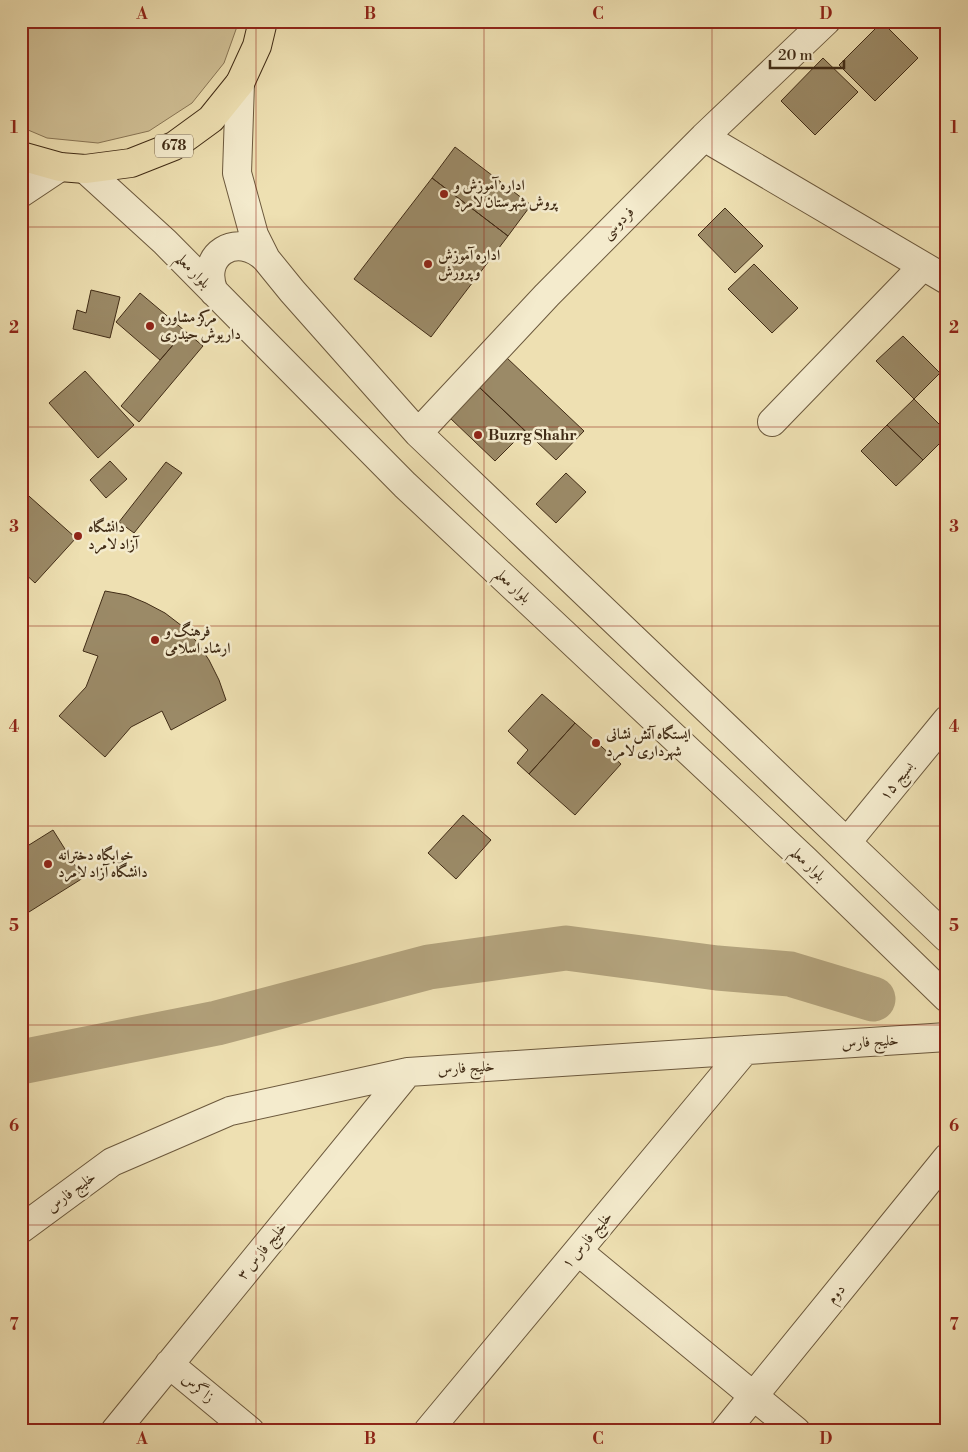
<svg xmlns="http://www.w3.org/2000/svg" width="968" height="1452" font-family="'Libre Bodoni',Amiri,serif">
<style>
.green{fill:#d1c197;stroke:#897656}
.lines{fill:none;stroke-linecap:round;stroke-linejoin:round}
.river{stroke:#b3a37d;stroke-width:45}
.building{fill:#9b8a67;stroke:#412c16}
.minor-casing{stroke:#6c593d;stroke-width:30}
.highway-casing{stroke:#412c16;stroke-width:30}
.minor{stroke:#f4ebcd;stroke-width:28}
.highway{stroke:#eee0b2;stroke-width:28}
.grid{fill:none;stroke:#8f2418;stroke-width:1;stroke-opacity:0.55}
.poi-dot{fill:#8f2418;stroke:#f4ebcd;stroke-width:2}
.labels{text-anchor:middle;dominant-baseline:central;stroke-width:5;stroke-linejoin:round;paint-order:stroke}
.shield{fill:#f4ebcd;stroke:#77654d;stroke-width:1}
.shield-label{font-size:14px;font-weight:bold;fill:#412c16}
.poi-label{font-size:15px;font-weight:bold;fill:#412c16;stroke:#f4ebcd;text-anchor:start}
.street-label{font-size:15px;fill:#412c16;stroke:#f4ebcd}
.neatline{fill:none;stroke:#8f2418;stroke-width:2}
.grid-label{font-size:16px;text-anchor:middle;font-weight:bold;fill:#8f2418}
</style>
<rect width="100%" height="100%" fill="#eee0b2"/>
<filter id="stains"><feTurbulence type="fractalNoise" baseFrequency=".004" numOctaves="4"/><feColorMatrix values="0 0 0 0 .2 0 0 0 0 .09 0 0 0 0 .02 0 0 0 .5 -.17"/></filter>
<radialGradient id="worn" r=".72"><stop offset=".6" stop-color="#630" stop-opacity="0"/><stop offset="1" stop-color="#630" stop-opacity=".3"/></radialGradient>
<path class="green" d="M21 21H239L224 63 192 103 149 131 98 143 47 138 21 127Z"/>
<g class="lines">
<path class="river" d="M21 1062 217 1023 429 967 566 948 717 968 790 974 873 999"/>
</g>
<path class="building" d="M882 22 918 58 875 101 839 65Z
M823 58 858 92 815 135 781 101Z
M455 147 531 205 508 236 432 178Z
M432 178 508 236 431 337 354 279Z
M725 208 763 246 735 273 698 235Z
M754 264 798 308 772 333 728 289Z
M91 290 120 297 110 338 73 329 77 310 86 313Z
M140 293 185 331 160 360 116 322Z
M185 331 203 346 139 422 121 406Z
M903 336 940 373 914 399 876 361Z
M507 358 584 431 556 460 479 387Z
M947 366V380L940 373Z
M85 371 134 425 98 458 49 403Z
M479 387 525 431 495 461 450 418Z
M914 399 947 432V436L923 460 887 425Z
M887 425 923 460 896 486 861 451Z
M110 461 127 479 106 498 90 480Z
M166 462 182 473 134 533 119 522Z
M566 473 586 492 556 523 536 504Z
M21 489 76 538 35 583 21 570Z
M105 591 127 595 146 603 165 613 182 626 197 642 209 660 219 680 226 700 171 730 162 711 131 727 105 757 59 716 86 687 98 656 83 651Z
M542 694 575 723 529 774 517 763 528 750 508 731Z
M575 723 621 764 575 815 529 774Z
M463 815 491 840 456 879 428 853Z
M53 830 83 878 21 917V850Z"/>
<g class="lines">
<g class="minor-casing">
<path id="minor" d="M240 83 237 173 254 235 266 259 292 291 418 433 947 938
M704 137 947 280
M85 169 165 242 405 485 805 860 947 998
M21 193 60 167
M214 292C198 255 237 230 266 259
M772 422 923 266
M418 433 547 295 704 137 826 21
M847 842 947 720
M21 1229 112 1162 230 1111 408 1072 947 1037
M578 1251 796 1431
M169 1364 250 1431
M115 1431 408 1072
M428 1431 745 1050
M725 1431 947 1158"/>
</g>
<g class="highway-casing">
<path id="highway" d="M21 156 60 167 85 169 131 163 174 146 211 119 240 83 257 46 263 21"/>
</g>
<use href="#minor" class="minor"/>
<use href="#highway" class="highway"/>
</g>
<path class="grid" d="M256 21V1431M484 21V1431M712 21V1431M21 227H947M21 427H947M21 626H947M21 826H947M21 1025H947M21 1225H947"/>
<g class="poi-dot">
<circle cx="444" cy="194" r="5"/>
<circle cx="428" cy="264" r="5"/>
<circle cx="150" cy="326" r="5"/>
<circle cx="478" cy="435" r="5"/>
<circle cx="78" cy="536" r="5"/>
<circle cx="155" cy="640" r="5"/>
<circle cx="596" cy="743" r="5"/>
<circle cx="48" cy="864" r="5"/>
</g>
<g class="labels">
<rect class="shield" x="155" y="134.5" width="38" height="23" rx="4"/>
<g class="shield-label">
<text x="174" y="146">678</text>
</g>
<g class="poi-label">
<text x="454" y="185">اداره آموزش و<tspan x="454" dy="17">پروش شهرستان لامرد</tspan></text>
<text x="438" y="255">اداره آموزش<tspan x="438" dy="17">و پرورش</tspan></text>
<text x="160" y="317">مرکز مشاوره<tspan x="160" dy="17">داریوش حیدری</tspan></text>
<text x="488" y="435">Buzrg Shahr</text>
<text x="88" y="527">دانشگاه<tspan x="88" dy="17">آزاد لامرد</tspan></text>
<text x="165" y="631">فرهنگ و<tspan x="165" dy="17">ارشاد اسلامی</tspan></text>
<text x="606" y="734">ایستگاه آتش نشانی<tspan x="606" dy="17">شهرداری لامرد</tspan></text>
<text x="58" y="855">خوابگاه دخترانه<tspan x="58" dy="17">دانشگاه آزاد لامرد</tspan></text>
</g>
<g class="street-label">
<text transform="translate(618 223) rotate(-45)">فردوسی</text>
<text transform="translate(193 271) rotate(46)">بلوار معلم</text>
<text transform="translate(513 586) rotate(43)">بلوار معلم</text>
<text transform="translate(897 781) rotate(-51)">بسیج ۱۵</text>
<text transform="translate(808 864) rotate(44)">بلوار معلم</text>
<text transform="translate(870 1042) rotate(-4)">خلیج فارس</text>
<text transform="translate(466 1068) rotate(-4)">خلیج فارس</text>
<text transform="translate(71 1192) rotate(-37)">خلیج فارس</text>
<text transform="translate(587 1240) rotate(-50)">خلیج فارس ۱</text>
<text transform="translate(262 1251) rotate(-51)">خلیج فارس ۳</text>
<text transform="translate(836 1294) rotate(-51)">دوم</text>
<text transform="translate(198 1388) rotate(39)">زاگرس</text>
</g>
</g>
<rect width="968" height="1452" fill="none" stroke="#eee0b2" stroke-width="55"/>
<path d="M770 60v8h74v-8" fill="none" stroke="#412c16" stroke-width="2.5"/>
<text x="778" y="60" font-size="15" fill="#412c16" stroke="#f4ebcd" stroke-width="4" paint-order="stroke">20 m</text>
<rect x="28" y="28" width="912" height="1396" class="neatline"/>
<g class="grid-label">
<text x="142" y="19">A</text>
<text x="370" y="19">B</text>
<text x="598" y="19">C</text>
<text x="826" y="19">D</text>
<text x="14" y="133">1</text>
<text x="954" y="133">1</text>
<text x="14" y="333">2</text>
<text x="954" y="333">2</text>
<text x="14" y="532">3</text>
<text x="954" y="532">3</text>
<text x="14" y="732">4</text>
<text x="954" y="732">4</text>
<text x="14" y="931">5</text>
<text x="954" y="931">5</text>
<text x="14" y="1131">6</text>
<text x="954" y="1131">6</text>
<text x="14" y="1330">7</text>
<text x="954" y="1330">7</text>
<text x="142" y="1444">A</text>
<text x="370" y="1444">B</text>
<text x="598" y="1444">C</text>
<text x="826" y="1444">D</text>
</g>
<rect width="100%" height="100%" filter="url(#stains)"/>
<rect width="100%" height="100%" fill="url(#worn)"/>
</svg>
